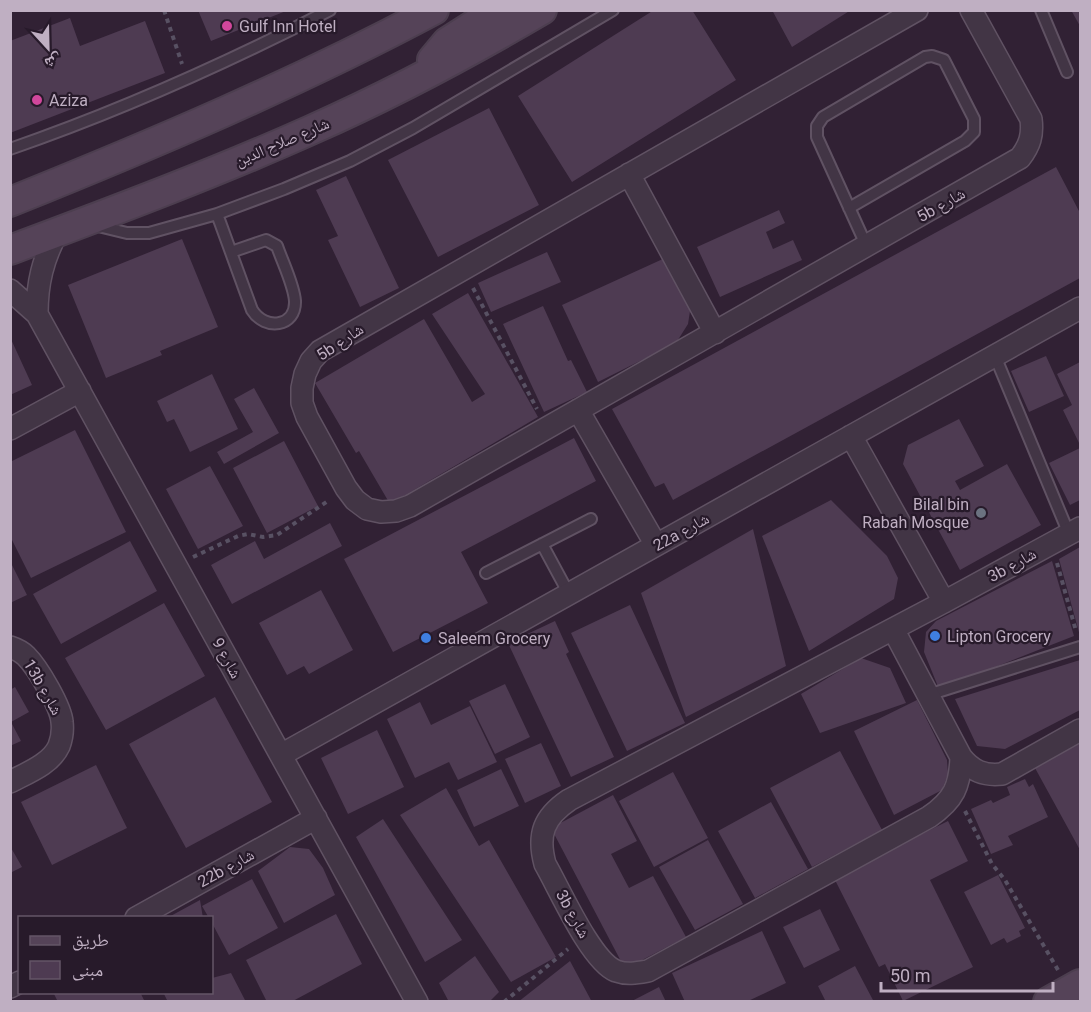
<svg xmlns="http://www.w3.org/2000/svg" width="1091" height="1012" font-family="Roboto,'Noto Naskh Arabic',sans-serif">
<style>
.building{fill:#4e3b52}
.lines{fill:none;stroke-linecap:round;stroke-linejoin:round}
.lane-casing{stroke:#605263;stroke-width:14}
.street-casing{stroke:#605263;stroke-width:24}
.secondary-casing{stroke:#4c3e4f;stroke-width:32}
.path{stroke:#585163;stroke-width:4;stroke-dasharray:4.5 4.5;stroke-linecap:butt}
.lane{stroke:#423545;stroke-width:10}
.street{stroke:#423545;stroke-width:21}
.secondary{stroke:#554358;stroke-width:28}
.hotel-dot{fill:#d1479c;stroke:#271a2a;stroke-width:2}
.worship-dot{fill:#6b7280;stroke:#271a2a;stroke-width:2}
.shop-dot{fill:#3f7fe0;stroke:#271a2a;stroke-width:2}
.labels{text-anchor:middle;dominant-baseline:central;stroke-width:4.5;stroke-linejoin:round;paint-order:stroke}
.poi-label{font-size:16px;fill:#bfafc2;stroke:#271a2a;text-anchor:start}
.street-label{font-size:16px;fill:#bfafc2;stroke:#271a2a}
</style>
<rect width="100%" height="100%" fill="#312134"/>
<path class="building" d="M198 10H286V11L211 41Z
M654 10H692L736 80 572 182 518 96Z
M772 10H851L792 47Z
M1071 10H1080V26Z
M70 18 80 46 145 21 165 73 10 133V41Z
M489 108 539 205 438 257 388 160Z
M1056 167 1080 213V278L673 500 664 483 655 487 612 409Z
M346 176 399 288 360 307 328 240 338 236 316 190Z
M779 210 785 223 766 232 773 249 793 240 802 260 720 297 697 247Z
M182 239 218 327 160 351 162 355 106 378 68 285Z
M547 252 561 282 491 312 478 283Z
M665 258 690 311 688 324 676 343 598 382 562 305Z
M468 293 538 417 390 504 359 451 356 453 315 383 424 319 472 402 485 394 432 314Z
M543 306 568 361 571 360 587 392 544 412 503 324Z
M10 337 32 385 10 395Z
M1046 356 1064 396 1029 412 1011 371Z
M1080 362V445L1063 410 1072 405 1057 374Z
M212 374 238 429 190 452 174 419 167 422 157 401Z
M254 388 279 433 224 464 217 452 253 432 234 399Z
M959 419 984 466 955 481 960 490 1007 464 1041 525 960 570 903 464 908 445Z
M75 430 126 532 31 578 10 536V462Z
M574 438 596 481 461 552 488 603 393 652 344 559Z
M284 441 318 506 267 533 233 468Z
M1080 448V500L1070 505 1049 463Z
M210 466 243 526 198 549 166 489Z
M831 500 887 556 898 578 894 599 809 651 762 536Z
M330 523 342 546 232 604 211 565 255 541 264 559Z
M753 529 786 666 686 717 641 593Z
M130 541 157 591 61 644 33 594Z
M1080 547V636L1059 559Z
M10 561 27 595 10 603Z
M1052 561 1074 636 939 689 924 652 926 632 936 621Z
M321 590 353 650 309 674 304 666 287 675 259 623Z
M164 603 205 676 106 730 65 658Z
M630 605 685 723 627 751 571 633Z
M555 621 569 652 566 654 614 757 571 777 508 643Z
M861 658 890 668 906 703 820 733 801 694Z
M1080 660V710L1005 749 977 746 955 699Z
M505 684 530 737 495 754 469 701Z
M15 687 29 712 11 722 21 741 10 746V690Z
M215 697 272 802 186 848 129 744Z
M917 700 947 760 948 774 942 790 894 815 854 731Z
M420 702 431 725 470 706 497 762 458 780 449 762 415 778 387 719Z
M377 730 404 787 348 814 321 758Z
M541 743 561 786 525 803 505 759Z
M1080 743V850L1035 768Z
M840 751 882 830 812 867 770 788Z
M96 765 127 828 52 865 21 802Z
M501 769 519 806 474 827 457 790Z
M673 772 708 838 654 867 619 801Z
M1025 779 1029 787 1033 784 1048 817 1008 836 1013 845 991 854 971 809 991 800 993 803 1010 795 1007 787Z
M446 788 479 846 489 840 556 957 511 982 400 815Z
M613 795 637 841 611 854 629 888 653 876 686 937 625 969 551 828Z
M771 802 808 869 755 898 718 831Z
M383 819 462 940 425 962 356 837Z
M948 821 968 861 930 880 973 967 903 1001 885 964 879 967 834 878Z
M708 840 743 904 695 930 659 867Z
M10 846 22 867 10 873Z
M290 847 309 849 323 868 335 895 284 923 258 871Z
M998 875 1025 928 1019 931 1021 936 1007 943 1004 938 991 945 964 892Z
M252 879 278 928 229 955 212 923V918H209L202 906Z
M200 900 203 918H167Z
M820 909 840 950 804 968 783 927Z
M336 914 362 964 291 1002H267L246 960Z
M762 931 786 983 746 1002H685L672 973Z
M475 956 499 992 489 1002H449L439 983Z
M570 961 592 1002H518Z
M855 966 874 1002H826L818 986Z
M231 973 246 1002H168L163 992H212V978Z
M659 987 666 1002H630Z
M56 992H140L145 1002H58L54 994Z"/>
<g class="lines">
<g class="lane-casing">
<path id="lane" d="M1041 10 1067 72
M10 149C120 111 227 63 330 10
M849 208 965 141 974 132V119L944 60 932 56 925 57 823 117 817 126V137L867 247
M217 214 252 310C265 331 296 327 295 301 294 285 282 261 277 246L266 240 231 252
M94 225 127 233H149L217 214 284 189 350 161 413 128 613 10
M995 356 1069 534
M542 544 569 594
M486 573 591 519
M928 695 1080 647"/>
</g>
<g class="street-casing">
<path id="street" d="M917 10 320 351 311 361 305 374 302 388V403L307 417 346 488 355 500 367 509 381 512 396 511 410 506 1020 158C1030 145 1033 135 1031 119L971 10
M629 174 715 333
M10 290 37 314 417 1002
M37 314C37 283 43 259 57 233
M578 410 656 545
M10 429 80 391
M851 436 944 602
M893 629 961 757C972 771 984 776 1002 774L1080 730
M10 647C16 649 22 652 26 656 38 668 61 707 62 722 63 730 62 738 59 746 51 764 27 773 10 782
M281 755 1080 308
M961 757C960 786 954 800 929 817L648 971C637 973 627 975 616 971 591 961 560 890 545 864 537 834 544 817 569 800L944 602 1080 528
M136 918 316 818
M10 987 20 982"/>
</g>
<g class="secondary-casing">
<path id="secondary" d="M432 60 447 42 497 10
M10 202C154 144 297 83 434 10
M10 250C111 212 213 174 311 130 390 95 467 54 542 10
M1048 1002 1080 984"/>
</g>
<path class="path" d="M164 10 182 64
M473 288 537 409
M193 557 238 536 248 534 263 537 277 535 328 501
M1057 563 1076 631
M965 811 992 864 1005 880 1058 970
M504 1002 568 949"/>
<use href="#lane" class="lane"/>
<use href="#street" class="street"/>
<use href="#secondary" class="secondary"/>
</g>
<g class="hotel-dot">
<circle cx="227" cy="26" r="6"/>
<circle cx="37" cy="100" r="6"/>
</g>
<circle class="worship-dot" cx="981" cy="513" r="6"/>
<g class="shop-dot">
<circle cx="935" cy="636" r="6"/>
<circle cx="426" cy="638" r="6"/>
</g>
<g class="labels">
<g class="poi-label">
<text x="239" y="26">Gulf Inn Hotel</text>
<text x="49" y="100">Aziza</text>
<text x="969" y="504" text-anchor="end">Bilal bin<tspan x="969" dy="18">Rabah Mosque</tspan></text>
<text x="947" y="636">Lipton Grocery</text>
<text x="438" y="638">Saleem Grocery</text>
</g>
<g class="street-label">
<text transform="translate(282 142) rotate(-23)">شارع صلاح الدين</text>
<text transform="translate(941 205) rotate(-30)">5b شارع</text>
<text transform="translate(340 342) rotate(-34)">5b شارع</text>
<text transform="translate(681 532) rotate(-29)">22a شارع</text>
<text transform="translate(1012 565) rotate(-29)">3b شارع</text>
<text transform="translate(227 658) rotate(61)">شارع 9</text>
<text transform="translate(43 687) rotate(60)">13b شارع</text>
<text transform="translate(226 868) rotate(-29)">22b شارع</text>
<text transform="translate(573 914) rotate(61)">3b شارع</text>
</g>
</g>
<rect width="1091" height="1012" fill="none" stroke="#bfafc2" stroke-width="24"/>
<rect x="18" y="916" width="195" height="78" fill="#271a2a" stroke="#645667" stroke-width="1.5"/>
<rect x="30" y="936" width="30" height="9" fill="#554358" stroke="#645667" stroke-width="1.5"/>
<text x="72" y="946" font-size="18" fill="#bfafc2">طريق</text>
<rect x="30" y="961" width="30" height="18" fill="#4e3b52" stroke="#645667" stroke-width="1.5"/>
<text x="72" y="976" font-size="18" fill="#bfafc2">مبنى</text>
<g transform="translate(48 48) rotate(158)" stroke="#271a2a" stroke-width="4.5" paint-order="stroke">
<path d="M0-4.5L10 22L0 15L-10 22Z" fill="#bfafc2"/>
<text y="-9" font-size="16" font-weight="bold" text-anchor="middle" fill="#bfafc2">ش</text>
</g>
<path d="M881 982v9h172v-9" fill="none" stroke="#bfafc2" stroke-width="3"/>
<text x="890" y="982" font-size="18" fill="#bfafc2" stroke="#271a2a" stroke-width="4.5" paint-order="stroke">50 m</text>
</svg>
